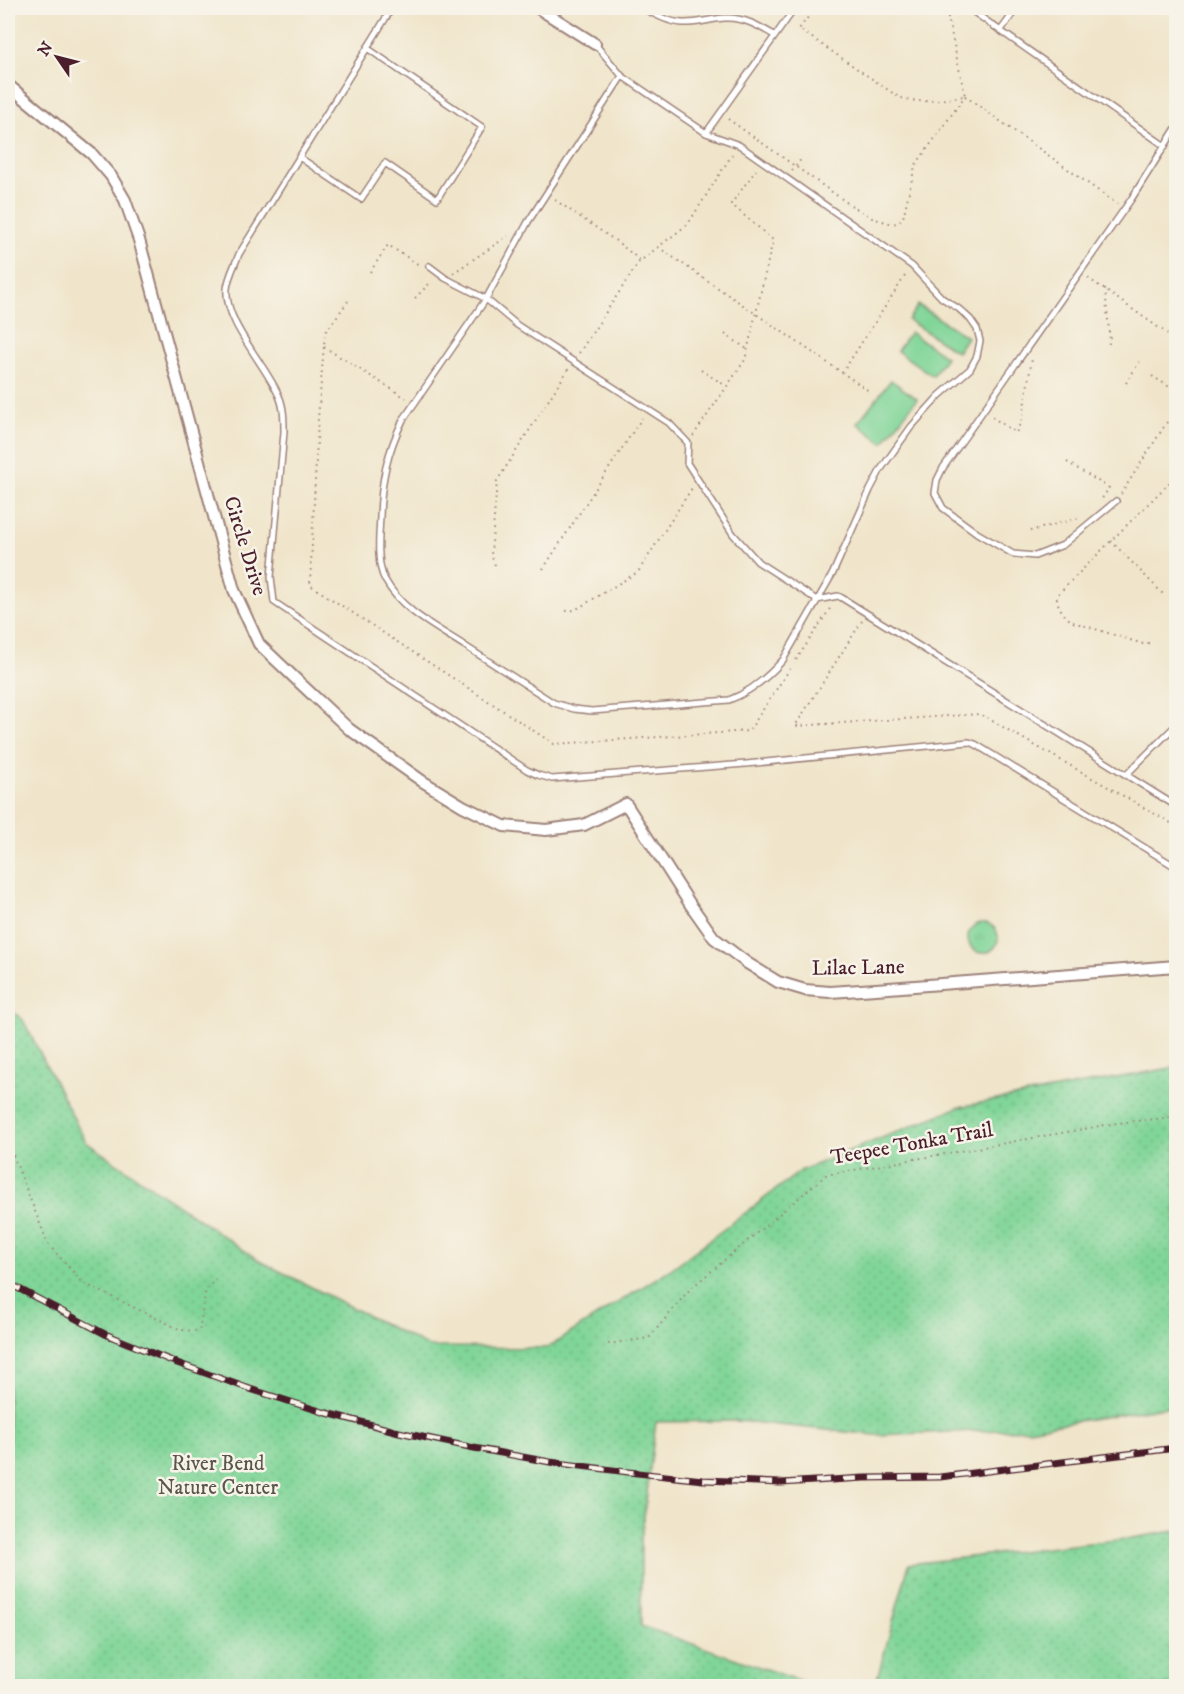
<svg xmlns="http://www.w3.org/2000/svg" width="1184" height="1694" font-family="'IM FELL DW Pica',serif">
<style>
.grass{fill:url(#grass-tufts);stroke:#657a62;stroke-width:1.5}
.park{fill:url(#park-dots);stroke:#657a62;stroke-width:1.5}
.garden{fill:#80d598;stroke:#657a62;stroke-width:1.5}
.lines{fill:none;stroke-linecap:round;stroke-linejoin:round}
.lane-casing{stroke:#9d827a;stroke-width:8}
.street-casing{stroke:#9d827a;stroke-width:14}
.path{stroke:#9d827a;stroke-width:2;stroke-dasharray:1.5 4.5;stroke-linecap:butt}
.lane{stroke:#fff;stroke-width:5}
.street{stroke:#fff;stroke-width:10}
.rail-casing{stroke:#4a1f2b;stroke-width:7}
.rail{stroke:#f7f3e8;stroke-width:4.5;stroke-dasharray:14;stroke-linecap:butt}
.labels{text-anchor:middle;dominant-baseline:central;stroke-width:5;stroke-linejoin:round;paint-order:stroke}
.street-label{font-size:21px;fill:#4a1f2b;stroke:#f7f3e8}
.park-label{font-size:21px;fill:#5a564c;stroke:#f7f3e8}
</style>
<defs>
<pattern id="grass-tufts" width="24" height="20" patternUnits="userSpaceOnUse" patternTransform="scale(1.5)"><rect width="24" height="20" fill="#80d598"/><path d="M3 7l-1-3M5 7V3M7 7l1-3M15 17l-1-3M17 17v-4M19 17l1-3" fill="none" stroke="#70b683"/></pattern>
<pattern id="park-dots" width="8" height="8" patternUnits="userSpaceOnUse" patternTransform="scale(1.5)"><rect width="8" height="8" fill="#80d598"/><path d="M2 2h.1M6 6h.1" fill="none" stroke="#70b683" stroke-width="1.8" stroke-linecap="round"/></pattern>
</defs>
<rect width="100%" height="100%" fill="#f7f3e8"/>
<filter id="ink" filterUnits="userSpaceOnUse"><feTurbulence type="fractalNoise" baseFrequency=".0167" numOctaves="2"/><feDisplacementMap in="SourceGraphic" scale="12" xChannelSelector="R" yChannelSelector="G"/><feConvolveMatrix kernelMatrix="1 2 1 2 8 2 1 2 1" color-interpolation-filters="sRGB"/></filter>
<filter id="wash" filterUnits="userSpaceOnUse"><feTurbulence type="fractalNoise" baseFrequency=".008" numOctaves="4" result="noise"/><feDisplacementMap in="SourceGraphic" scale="24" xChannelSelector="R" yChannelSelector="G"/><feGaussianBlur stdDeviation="1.35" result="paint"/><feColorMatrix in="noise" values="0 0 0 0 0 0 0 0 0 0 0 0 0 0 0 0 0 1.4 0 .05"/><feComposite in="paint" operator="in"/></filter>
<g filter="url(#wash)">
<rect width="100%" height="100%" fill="#f0e5ca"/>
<path class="grass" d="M968 938a15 15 0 1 1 30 0a15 15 0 1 1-30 0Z"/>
<path class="park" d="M8 1008 23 1020 86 1142 260 1261 429 1347 547 1348 671 1269 802 1170 959 1107 1176 1067V1405L1028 1429 875 1435 739 1421 656 1422 641 1540V1626L815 1686H8Z
M1176 1531V1686H875L909 1564 1125 1539Z"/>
<path class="garden" d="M918 305 967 337 957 352 908 320Z
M910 332 946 357 933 376 897 351Z
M891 380 917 399 883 443 857 423Z"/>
</g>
<g filter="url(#ink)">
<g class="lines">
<g class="lane-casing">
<path id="lane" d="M392 8 239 254C235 265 228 277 227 289 224 322 266 365 279 396 284 407 284 420 284 432L271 577 274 602 527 770 538 775 552 779 746 764 969 742 975 744 1176 867
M642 8C654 14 668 22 682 23 697 24 710 19 725 18 743 17 759 26 774 35
M968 8 1165 146
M1001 30 1017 8
M595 44 622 76 706 133 739 145 912 266 942 298 959 309 970 319 977 329 980 341 977 356 970 369 939 396 911 427 881 469 870 490 833 573 783 660C768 677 750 692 729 700L592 711 574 709 554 703C524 684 495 665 465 646 436 627 402 611 385 580 376 564 379 535 380 517 381 481 387 453 403 420L486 299 528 222 622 76
M706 133 795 8
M299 157 361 199 385 163 437 199 482 127 367 48
M429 266 445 278 486 299 517 325 669 423 688 443 687 463 733 534 758 562 817 600 838 596 842 598 1176 806
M1116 501 1063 545 1035 556 1013 554 977 533 943 508 935 493 937 480 943 468 1132 198 1176 128
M1126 775 1176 725"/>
</g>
<g class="street-casing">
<path id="street" d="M538 8 595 44
M8 85 92 154 111 176 125 200 139 240 234 590 259 644 301 684 349 729 422 781 463 806 504 826 546 830 584 825 626 804 690 904 714 938 747 963 778 982 805 990 830 992 876 989 1176 966"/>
</g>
<path class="path" d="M815 8 799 29 897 96C918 106 942 99 965 96L946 8
M728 119 849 204 872 218 893 224 899 222 903 218 915 166 965 96 1117 204
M792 171 802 158
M555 200 616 241 641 261
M658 247 869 391
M370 272 388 245 419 265
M453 273 508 236
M1088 278 1172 337 1176 347
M1105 289 1110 341 1108 345
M415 298 432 281
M348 301 325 333 318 419 310 585 554 744 749 731 791 667
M725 334 747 349
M324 347 406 398
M579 353 639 262 688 224 733 153
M701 370 726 386
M842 373 907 273
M1152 376 1176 391
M1126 383 1140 361
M992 417 1016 433 1022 419 1032 359
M693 436 745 360 773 240 731 204 756 170
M1067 462 1109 488 1101 500
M1121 494 1176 408
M1030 531 1079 518
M1111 541 1163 594
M495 565 491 555 497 481 569 368
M543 569 642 418
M566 611 575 610 638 572 692 488
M862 621 795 726 980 714 1176 826
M1149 643 1143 644 1073 622C1065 617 1056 606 1057 595L1176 476
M796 660 831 607
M8 1072 10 1075 12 1153 48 1244 83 1283 181 1330 199 1331 206 1289 218 1277
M608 1344 649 1338 690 1289 826 1175 1117 1123 1176 1117"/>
<use href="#lane" class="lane"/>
<use href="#street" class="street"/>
<g class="rail-casing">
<path id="rail" d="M8 1283 105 1334 177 1363 250 1389 323 1412 399 1432 474 1448 550 1462 628 1472 703 1480 781 1483 864 1478 940 1477 1176 1448"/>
</g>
<use href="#rail" class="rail"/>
</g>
</g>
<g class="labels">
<g class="street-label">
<text transform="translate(245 546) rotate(73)">Circle Drive</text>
<text transform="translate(858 968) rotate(-1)">Lilac Lane</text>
<text transform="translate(912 1144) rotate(-10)">Teepee Tonka Trail</text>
</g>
<g class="park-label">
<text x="218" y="1464">River Bend<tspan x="218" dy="24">Nature Center</tspan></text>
</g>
</g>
<rect width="1184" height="1694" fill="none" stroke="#f7f3e8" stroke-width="30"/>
<g transform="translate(57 57) rotate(305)" stroke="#f7f3e8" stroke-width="4.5" paint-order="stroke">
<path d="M0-4.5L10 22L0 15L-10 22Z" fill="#4a1f2b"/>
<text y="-9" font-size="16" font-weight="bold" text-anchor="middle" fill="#4a1f2b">N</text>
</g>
</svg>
